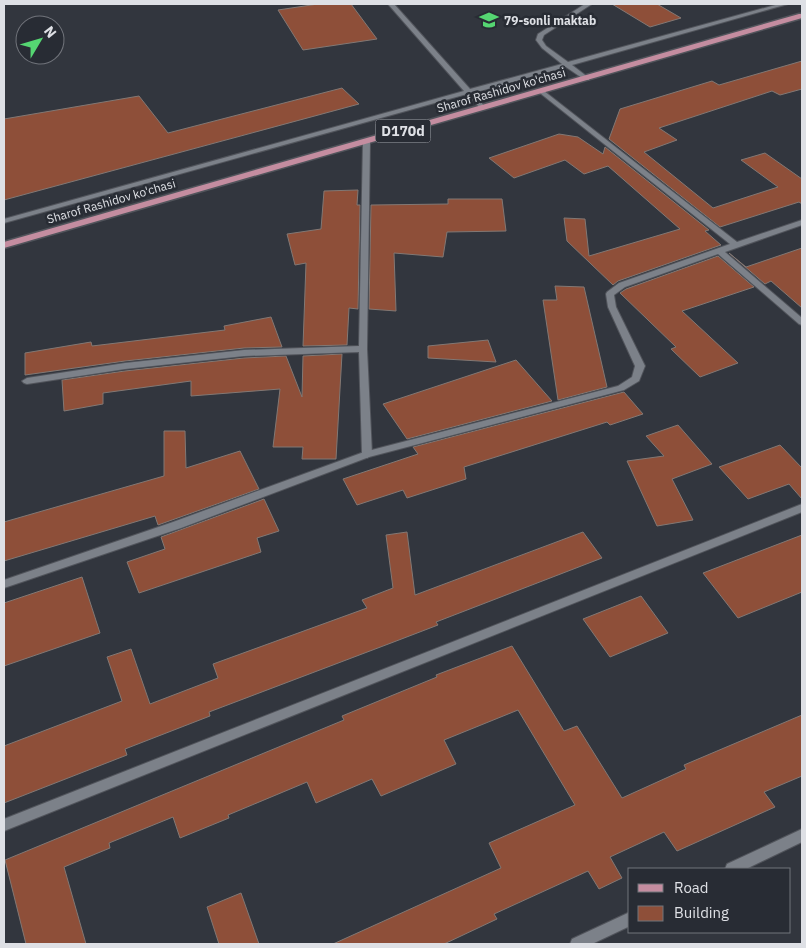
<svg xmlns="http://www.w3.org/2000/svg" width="806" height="948" font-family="'IBM Plex Sans',sans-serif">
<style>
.building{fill:#8e4f39;stroke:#827874}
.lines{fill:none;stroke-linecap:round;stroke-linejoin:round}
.service-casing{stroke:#51545b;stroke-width:2}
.minor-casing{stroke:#51545b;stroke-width:2}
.primary-casing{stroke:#51545b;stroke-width:3}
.service{fill:#7c8189;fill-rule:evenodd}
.minor{fill:#7c8189;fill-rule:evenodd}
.primary{fill:#c48da0;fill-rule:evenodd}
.labels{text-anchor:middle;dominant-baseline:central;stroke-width:5;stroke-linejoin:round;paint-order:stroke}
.far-poi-label{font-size:12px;font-weight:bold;fill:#dee0e5;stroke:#282c34;text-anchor:start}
.far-street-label{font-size:12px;fill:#dee0e5;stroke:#282c34}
.shield{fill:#282c34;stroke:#a7aab0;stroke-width:1}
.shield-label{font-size:14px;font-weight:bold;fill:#dee0e5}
</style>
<rect width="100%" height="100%" fill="#32363e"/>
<path class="building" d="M318 4H351L377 39 303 50 278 10Z
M612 4H657L681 18 650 27Z
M802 61V89L780 95 772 91 659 128 677 140 644 152 713 208 778 187 741 160 765 153 802 179V204L799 202 720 227 609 139 620 109 712 81 719 85Z
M342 88 359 104 4 200V119L139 96 168 133Z
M559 134 578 137 603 154 605 147 709 230 705 231 721 245 618 281 613 285 567 241 564 218 585 219 589 256 680 229 608 166 584 174 565 160 514 178 489 158Z
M358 190 357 205H360L358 309 349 308 347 345 303 346 306 263 295 265 287 234 321 229 324 191Z
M448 199H502L506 231 447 232 443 257 394 253 396 311 369 309 371 205 448 204Z
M802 248V308L771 281 765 284 729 253 746 267Z
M718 256 754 287 682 311 738 363 700 377 671 349 676 347 620 293 626 289Z
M555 286 584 287 607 387 558 400 543 300H557Z
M271 317 282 347 244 348 125 361 25 375V353L91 342 92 346 225 330 224 326Z
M488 340 496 362 428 358V346Z
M342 354 336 459H302L303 447H273L280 389 191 396V381L103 393V404L64 411 62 380 125 371 244 358 286 356 302 397 303 356Z
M516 360 552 401 407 439 383 404Z
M624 392 643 414 610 425 607 422 464 467 466 479 407 498 403 490 357 505 343 479 418 454 413 447Z
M678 425 712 464 672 479 693 520 657 526 627 461 664 456 646 436Z
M164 431H185L186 468 240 451 259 489 158 525 155 516 4 561V522L164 476Z
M780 445 802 468V499L789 484 748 499 719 467Z
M264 499 279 531 257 538 261 552 139 593 127 562 165 549 161 537Z
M407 532 415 595 583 532 602 558 436 622 438 625 391 643 209 712 210 716 125 749 127 755 4 803V746L122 701 107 657 131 649 150 704 218 678 213 664 367 608 362 600 393 588 386 535Z
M802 535V592L738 618 703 573Z
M82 577 100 633 4 666V603Z
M641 596 668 633 610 657 583 619Z
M512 646 564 731 577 726 622 798 686 769 684 765 802 715V776L764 792 775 807 677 851 664 832 610 857 622 878 599 889 588 871 494 914 497 919 444 944H333L501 868 489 843 575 805 518 710 444 740 456 764 381 796 372 779 316 803 307 782 228 815 229 818 180 838 173 817 109 843 110 848 64 867 86 944H26L5 860 344 720 342 716 437 677 436 675Z
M241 893 259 944H219L207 907Z"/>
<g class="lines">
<g class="service-casing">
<path id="service" d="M363 140 370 142 367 349 372 454 370 456 367 458 362 454 359 352 244 356 125 369 27 384 24 383 22 381 27 378 125 363 244 350 359 346Z"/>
</g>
<g class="minor-casing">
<path id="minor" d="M388 4H394L470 89 562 64 542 48 536 40 538 34 585 4H592L544 35 542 40 546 46 568 62 779 4H788L572 65 589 78V80H585L566 67 473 93 485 107V109H481L467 94 4 223V219L464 91Z
M540 91H544L737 242 802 220V225L725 252 802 318V325L799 324 718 254 625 287 614 295 616 307 645 366 639 381 624 390 369 457 181 528 4 588V580L173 522 364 452 618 386 632 377 635 366 608 307 606 294 607 292 619 283 730 244 540 93Z
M802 504V512L4 831V819Z
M802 829V842L746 869H725L727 864Z
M630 912V926L592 944H570L572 939Z"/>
</g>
<g class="primary-casing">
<path id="primary" d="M799 14H802V18L4 248V242Z"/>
</g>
<use href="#service" class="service"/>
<use href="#minor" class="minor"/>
<use href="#primary" class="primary"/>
</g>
<defs>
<g id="school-bare" transform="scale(1.5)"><path d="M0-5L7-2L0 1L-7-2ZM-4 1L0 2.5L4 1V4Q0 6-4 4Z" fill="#55d672" stroke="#282c34" stroke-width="2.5" paint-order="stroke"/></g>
</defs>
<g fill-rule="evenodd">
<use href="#school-bare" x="489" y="20"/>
</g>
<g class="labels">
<g class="far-poi-label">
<text x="504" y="20">79-sonli maktab</text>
</g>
<g class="far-street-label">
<text transform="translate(501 90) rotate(-16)">Sharof Rashidov ko'chasi</text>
<text transform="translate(111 201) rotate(-16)">Sharof Rashidov ko'chasi</text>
</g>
<rect class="shield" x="375.5" y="119.5" width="55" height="23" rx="4"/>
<g class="shield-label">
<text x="403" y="131">D170d</text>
</g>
</g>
<rect width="806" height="948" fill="none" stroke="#dee0e5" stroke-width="10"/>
<rect x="628" y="868" width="162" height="65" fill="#282c34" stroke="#71747b"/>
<rect x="638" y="884" width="25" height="8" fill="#c48da0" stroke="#71747b"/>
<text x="674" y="893" font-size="15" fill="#dee0e5">Road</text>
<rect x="638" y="906" width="25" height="15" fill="#8e4f39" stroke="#71747b"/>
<text x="674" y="918" font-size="15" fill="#dee0e5">Building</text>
<g transform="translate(40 40) rotate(52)"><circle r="24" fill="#282c34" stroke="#71747b"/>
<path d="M0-4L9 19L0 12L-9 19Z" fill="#55d672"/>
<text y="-8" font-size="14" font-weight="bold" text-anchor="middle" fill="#dee0e5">N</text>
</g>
</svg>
